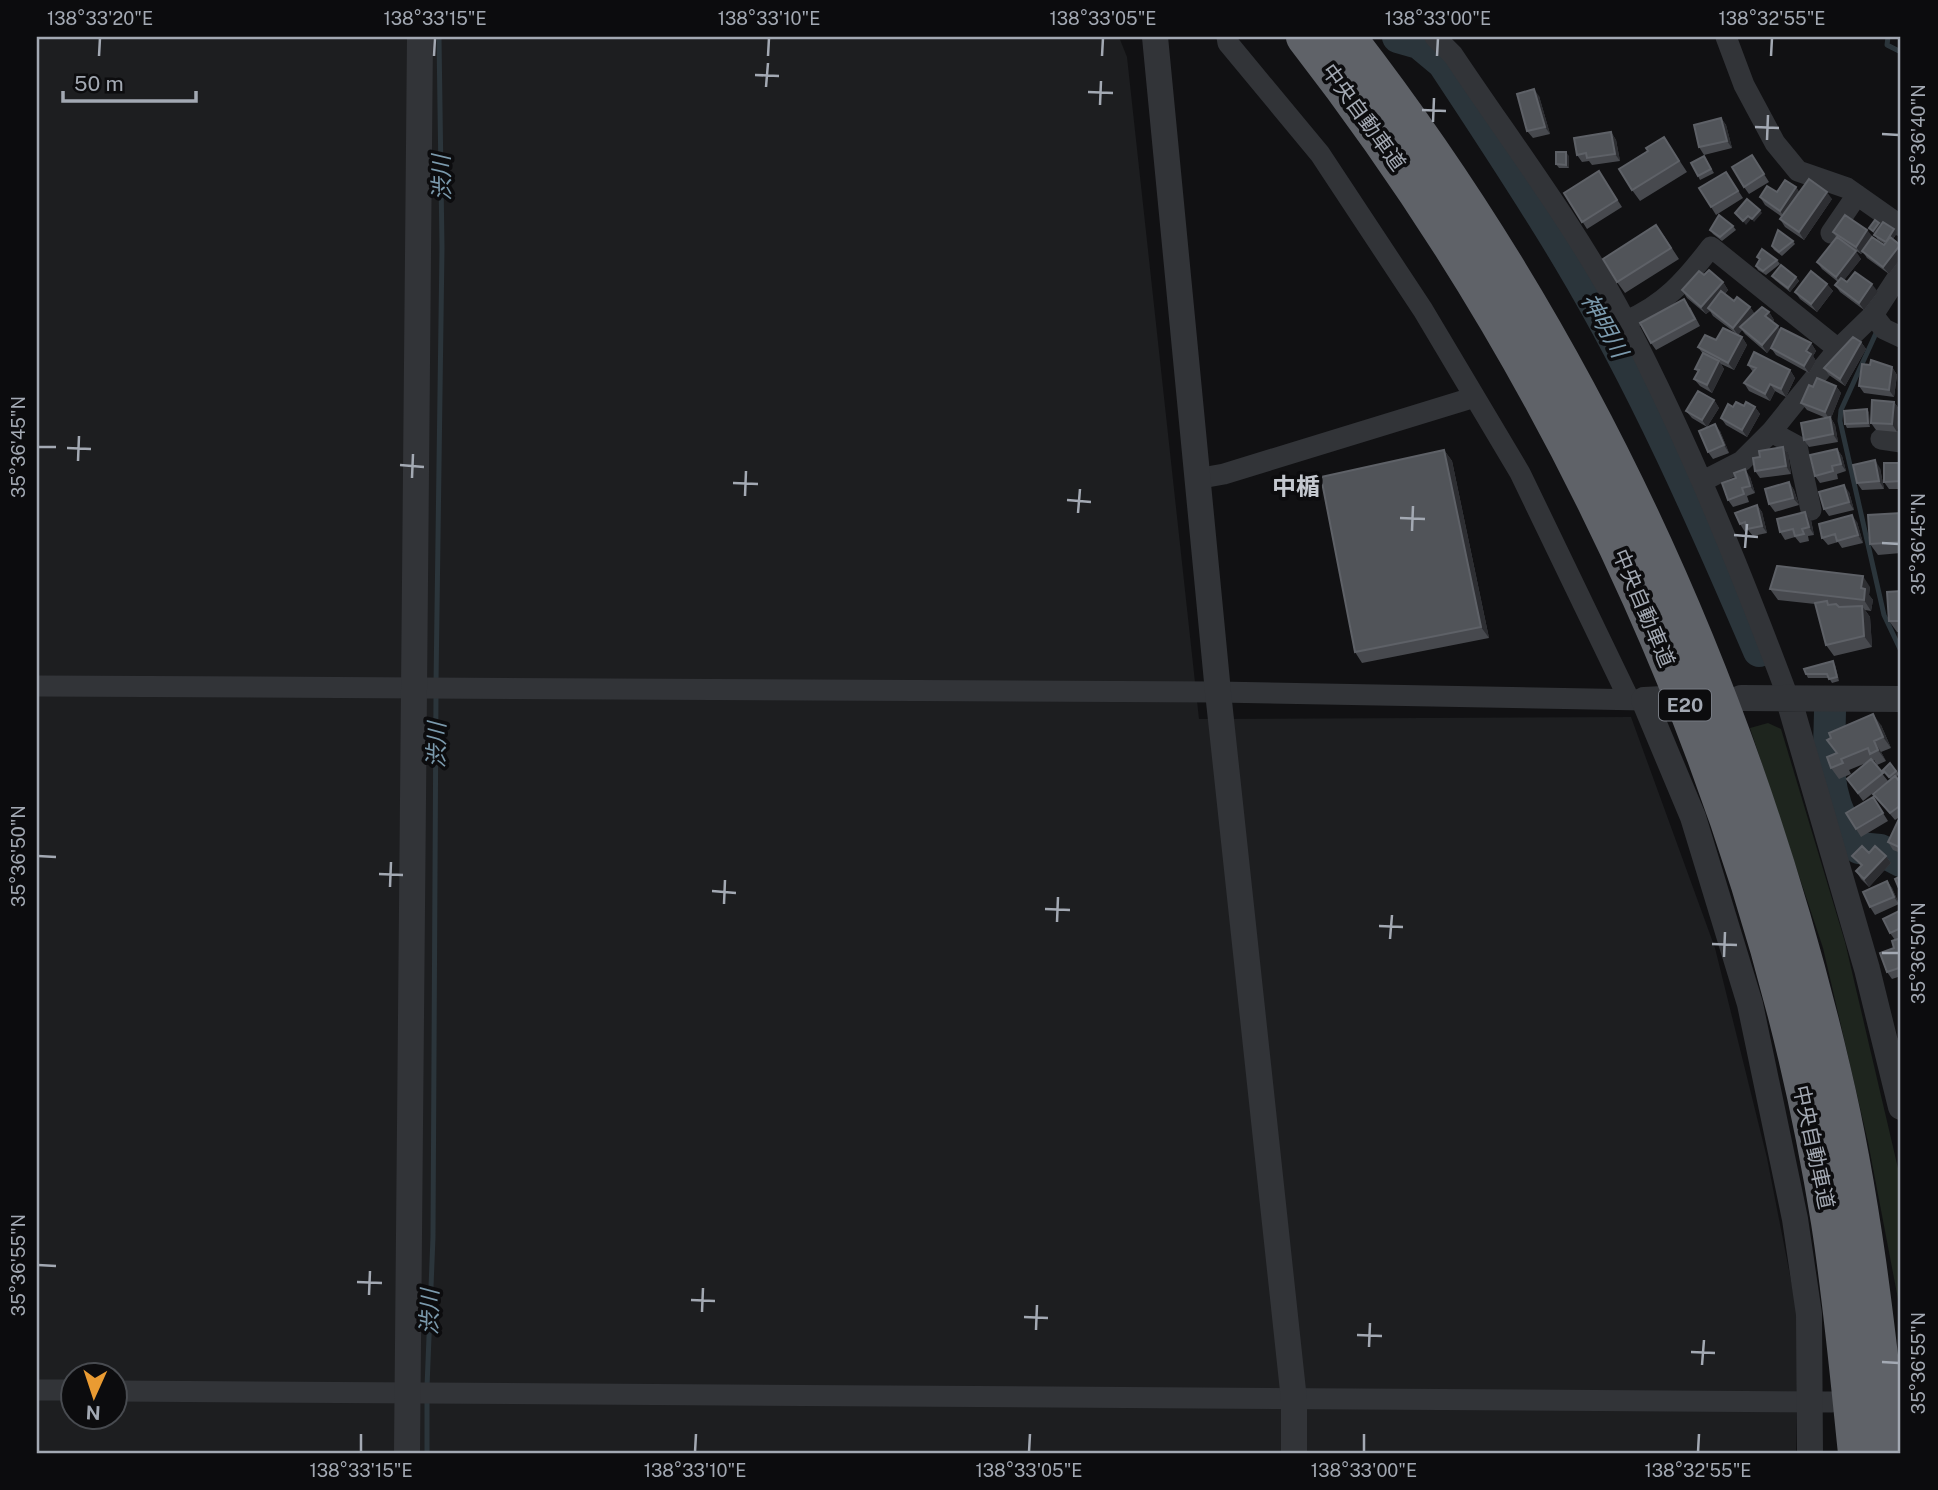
<svg xmlns="http://www.w3.org/2000/svg" width="1938" height="1490" font-family="'Public Sans','Noto Sans JP',sans-serif">
<style>
.built{fill:#1d1e20;fill-rule:evenodd}
.green{fill:#1e251e}
.lines{fill:none;stroke-linecap:round;stroke-linejoin:round}
.stream{stroke:#2b353b;stroke-width:5}
.river{stroke:#2b353b;stroke-width:32}
.minor{stroke:#323438;stroke-width:21}
.tertiary{stroke:#323438;stroke-width:26}
.motorway{stroke:#5f6268;stroke-width:38}
.wall{fill:#47494e}
.shaded-wall{fill:#2d2e32}
.building{fill:#515459;stroke:#5e6167;stroke-width:2}
.ticks{fill:none;stroke:#a3a9b3;stroke-width:2.5}
.labels{text-anchor:middle;dominant-baseline:central;stroke-width:7;stroke-linejoin:round;paint-order:stroke}
.shield{fill:#0c0c0e;stroke:#767a82;stroke-width:2}
.shield-label{font-size:19px;font-weight:bold;fill:#a3a9b3}
.street-label{font-size:21px;fill:#a3a9b3;stroke:#0c0c0e}
.water-label{font-size:23px;font-style:italic;fill:#7b9aad;stroke:#0c0c0e}
.quarter-label{font-size:24px;font-weight:bold;fill:#c4c8cf;stroke:#0c0c0e}
.neatline{fill:none;stroke:#a3a9b3;stroke-width:2.5}
.ticks-label{font-size:18px;text-anchor:middle;fill:#a3a9b3}
</style>
<rect width="100%" height="100%" fill="#111113"/>
<path class="built" d="M37 37H1119L1127 57 1199 719 1631 717 1715 948 1767 1158 1798 1316 1796 1453H37ZM74 1374H116V1416H74Z"/>
<path class="green" d="M1768 723 1781 729 1845 942 1901 1181V1357L1898 1299 1868 1142 1823 948 1750 728Z"/>
<g class="lines">
<path class="stream" d="M1888 37 1887 45 1901 52
M1877 331 1841 410 1840 421 1884 615 1901 651
M436 684 442 248 439 37
M427 1387 433 1237 436 694
M427 1397V1453"/>
<path class="river" d="M1398 37 1419 43 1443 63C1486 128 1529 193 1569 260 1643 384 1702 518 1759 651
M1830 711C1829 768 1823 799 1859 848L1880 850 1901 861"/>
<path class="minor" d="M1227 37 1228 43 1320 154 1423 310 1520 473 1629 699
M1435 37 1453 55C1511 142 1577 228 1626 322 1689 443 1740 569 1788 697
M1726 37 1744 85 1775 143 1798 171 1847 188 1901 226
M1831 233 1857 195
M1873 315 1884 329 1901 337
M1626 321C1664 305 1686 280 1711 247L1838 349
M1771 432 1797 446 1811 510
M1881 439 1901 442
M1196 479 1224 474 1475 397
M1703 481 1742 461 1771 432 1838 349 1873 315 1901 272
M37 686 1218 692 1644 700
M37 1390H74
M116 1391 1832 1402"/>
<path class="tertiary" d="M1155 37 1218 692 1294 1400V1453
M1788 697 1867 969 1901 1107
M1741 698 1901 699
M1663 699 1644 700 1693 817 1750 1004 1795 1219 1809 1314 1810 1453
M407 1453 420 37"/>
<path class="motorway" d="M1305 37C1569 377 1761 796 1830 1222 1842 1299 1849 1376 1857 1453
M1347 37C1585 345 1743 693 1832 1071 1862 1197 1876 1325 1890 1453"/>
</g>
<path class="wall" d="M1539 96 1550 134 1533 138 1527 131Z
M1721 118 1726 125 1732 148 1704 155 1699 147Z
M1611 132 1616 140 1620 161 1592 165 1589 161 1582 162 1577 155Z
M1664 137 1687 172 1640 201 1632 190 1648 151Z
M1752 155 1769 182 1749 194 1744 187Z
M1569 156V168H1559L1556 164Z
M1704 156 1714 173 1700 180 1698 176Z
M1599 171 1622 207 1587 229 1564 193Z
M1726 172 1743 198 1716 215 1711 207Z
M1796 187 1799 192 1832 199 1804 240 1785 227 1780 219 1782 217 1765 205 1760 197Z
M1879 223 1881 226 1897 233 1893 239 1901 246V258L1889 274 1867 258 1863 252 1861 254 1852 248 1861 259 1844 280 1847 282 1878 292 1864 310 1840 292 1835 285 1838 282 1822 269 1817 262 1836 237 1833 232 1867 230 1872 237 1884 245 1885 244 1877 239 1875 234 1869 228Z
M1733 226 1736 230 1722 241 1713 234 1710 230Z
M1664 236 1679 259 1625 293 1617 282Z
M1793 241 1795 244 1782 256 1774 250 1772 246Z
M1757 257 1777 260 1780 264 1766 275 1758 270 1756 266 1760 261Z
M1704 275 1723 282 1728 290 1725 294 1734 301 1750 307 1754 313 1769 312 1774 320 1772 322 1780 330 1811 343 1816 351 1813 356 1816 361 1809 373 1776 355 1771 348 1767 353 1745 334 1742 330 1738 335 1713 316 1710 311 1706 314 1687 298 1682 290Z
M1772 276 1796 277 1799 281 1790 292 1775 280Z
M1827 284 1833 291 1817 312 1800 299 1795 292Z
M1690 307 1700 326 1656 350 1651 343Z
M1742 337 1747 345 1734 370 1721 364 1724 369 1712 393 1700 386 1694 379 1698 372 1695 369 1703 354 1698 347 1716 340Z
M1861 342 1866 349 1845 386 1829 375 1824 368Z
M1748 365 1790 370 1795 378 1786 397 1775 391 1770 401 1749 391 1744 383 1753 372Z
M1892 367 1897 375 1894 397 1864 393 1859 386Z
M1836 386 1841 393 1831 418 1835 425 1838 442 1809 447 1804 440 1826 418 1807 410 1801 403 1813 387Z
M1714 400 1719 408 1707 427 1720 431 1729 453 1713 459 1708 452 1707 427 1692 418 1686 411Z
M1894 402 1899 409 1897 432 1876 430 1871 423Z
M1744 406 1755 407 1760 414 1747 437 1726 425 1721 418 1733 407Z
M1867 409 1869 413 1870 427 1847 428 1845 424Z
M1783 447 1788 454 1791 474 1760 478 1755 471 1760 457Z
M1837 449 1842 456 1846 471 1837 474 1838 479 1820 483 1815 476Z
M1444 450 1452 461 1489 638 1362 663 1355 652Z
M1901 463V489H1889L1884 482Z
M1880 468 1884 489 1862 490 1857 483Z
M1750 477 1755 493 1747 496 1749 502 1733 507 1728 500Z
M1789 482 1794 490 1799 505 1775 512 1769 504Z
M1849 492 1854 510 1829 516 1824 509Z
M1757 505 1762 512 1767 533 1753 536 1748 530 1745 532 1740 524Z
M1805 512 1811 520 1814 535 1808 536 1809 541 1800 543 1795 537 1785 540 1780 532Z
M1901 513V553L1878 555 1870 544Z
M1857 522 1863 543 1842 548 1838 542 1828 545 1822 538Z
M1870 587 1869 595 1873 600 1871 611 1865 610 1870 617 1872 647 1834 656 1826 645 1815 604 1778 600 1770 589Z
M1901 591V632H1897L1889 621Z
M1835 665 1839 681 1832 683 1829 678H1808L1806 674Z
M1881 725 1891 748 1881 752 1886 761 1877 765 1874 760 1872 761 1888 781 1863 801 1847 779 1866 763 1849 770 1851 774 1839 779 1831 768 1837 753 1827 740Z
M1890 763 1899 774 1896 777 1901 783V816L1895 820 1873 794 1891 780 1883 770Z
M1873 797 1888 821 1861 837 1856 829Z
M1901 823V853L1893 850 1888 842Z
M1869 853 1886 856 1891 863 1869 887 1861 879 1856 871 1861 866 1852 856Z
M1887 881 1892 888 1899 904 1875 915 1870 907Z
M1901 910V976L1892 979 1887 972 1894 948 1895 940 1890 933Z"/>
<path class="shaded-wall" d="M1534 89 1539 96 1550 134 1545 127Z
M1721 118 1726 125 1732 148 1727 141Z
M1611 132 1616 140 1620 161 1615 154Z
M1566 152 1569 156V168L1566 165Z
M1796 187 1801 195 1785 218 1780 211Z
M1827 192 1832 199 1804 240 1799 232Z
M1760 210 1762 213 1754 222 1752 219Z
M1748 216 1751 219 1746 225 1743 221Z
M1879 223 1881 226 1875 235 1873 231Z
M1894 229 1897 233 1888 246 1886 242Z
M1867 230 1873 237 1861 254 1856 247Z
M1900 245 1901 258 1889 274 1883 267Z
M1856 251 1861 259 1841 284 1836 277Z
M1796 277 1799 281 1790 292 1788 288Z
M1723 282 1728 290 1710 310 1708 308 1710 311 1706 314 1701 307Z
M1827 284 1833 291 1817 312 1811 304Z
M1872 284 1878 292 1864 310 1859 303Z
M1750 307 1755 314 1740 327 1742 330 1738 335 1733 328Z
M1769 312 1774 320 1771 324 1765 316Z
M1778 326 1783 334 1767 353 1762 345Z
M1742 337 1747 345 1734 370 1728 363Z
M1861 342 1866 349 1845 386 1840 379Z
M1811 343 1816 351 1813 356 1816 361 1809 373 1804 366 1806 351Z
M1719 361 1724 369 1712 393 1707 385Z
M1892 367 1897 375 1894 397 1889 390Z
M1790 370 1795 378 1786 397 1781 389Z
M1770 384 1775 391 1770 401 1765 394Z
M1836 386 1841 393 1831 418 1835 425 1838 442 1833 434 1830 420 1825 412Z
M1714 400 1719 408 1707 427 1702 420Z
M1894 402 1899 409 1897 432 1892 424Z
M1755 407 1760 414 1747 437 1742 430Z
M1867 409 1869 413 1870 427 1868 423Z
M1715 424 1720 431 1729 453 1724 445Z
M1783 447 1788 454 1791 474 1786 466Z
M1837 449 1842 456 1846 471 1841 464Z
M1444 450 1452 461 1489 638 1481 627Z
M1875 460 1880 468 1884 489 1879 481Z
M1745 469 1750 477 1755 493 1750 486Z
M1789 482 1794 490 1799 505 1793 498Z
M1844 485 1849 492 1854 510 1849 502Z
M1757 505 1762 512 1767 533 1762 526Z
M1805 512 1811 520 1814 535 1809 527Z
M1852 515 1857 522 1863 543 1858 535Z
M1863 576 1870 587 1869 595 1873 600 1871 611 1864 600 1861 588Z
M1862 606 1870 617 1872 647 1864 636Z
M1833 661 1835 665 1839 681 1837 677Z
M1873 714 1881 725 1891 748 1883 737Z
M1874 741 1881 752 1886 761 1878 750Z
M1886 856 1891 863 1869 887 1864 879Z
M1887 881 1892 888 1899 904 1894 897Z"/>
<path class="building" d="M1534 89 1545 127 1527 131 1517 94Z
M1721 118 1727 141 1699 147 1694 125Z
M1611 132 1615 154 1587 158 1586 153 1577 155 1574 138Z
M1664 137 1679 161 1632 190 1619 169 1648 151 1646 148Z
M1556 152H1566V165L1556 164Z
M1752 155 1764 174 1744 187 1732 167Z
M1704 156 1711 169 1698 176 1691 163Z
M1599 171 1617 200 1582 222 1564 193Z
M1726 172 1738 191 1711 207 1699 188Z
M1809 179 1827 192 1799 232 1780 219Z
M1785 180 1796 187 1780 211 1760 197 1767 186 1777 192Z
M1747 199 1760 210 1752 219 1748 216 1743 221 1735 213Z
M1719 215 1733 226 1720 237 1710 230Z
M1845 215 1867 230 1856 247 1833 232Z
M1875 220 1879 223 1873 231 1869 228Z
M1883 222 1894 229 1886 242 1874 235Z
M1656 225 1671 248 1617 282 1603 259Z
M1778 230 1793 241 1779 252 1772 246Z
M1837 237 1856 251 1836 277 1817 262Z
M1872 237 1884 245 1890 237 1900 245 1883 267 1862 251Z
M1762 249 1777 260 1763 271 1756 266 1760 259 1757 257Z
M1781 265 1796 277 1788 288 1772 276Z
M1709 270 1723 282 1701 307 1682 290 1699 271 1704 275Z
M1811 271 1827 284 1811 304 1795 292Z
M1855 272 1872 284 1859 303 1835 285 1841 278 1847 282Z
M1721 291 1734 301 1737 297 1750 307 1733 328 1708 308Z
M1684 299 1695 319 1651 343 1640 323Z
M1762 307 1769 312 1765 316 1778 326 1762 345 1740 327Z
M1723 328 1742 337 1728 363 1698 347 1705 335 1716 340Z
M1781 328 1811 343 1806 351 1811 354 1804 366 1771 348Z
M1853 337 1861 342 1840 379 1824 368Z
M1754 352 1790 370 1781 389 1770 384 1765 394 1744 383 1756 368 1748 365Z
M1703 353 1719 361 1707 385 1694 379 1699 370 1695 369Z
M1871 360 1892 367 1889 390 1859 386 1862 364 1870 365Z
M1817 378 1836 386 1825 412 1801 403 1809 385 1813 387Z
M1698 391 1714 400 1702 420 1686 411Z
M1872 400 1894 402 1892 424 1871 423Z
M1736 402 1744 406 1746 402 1755 407 1742 430 1721 418 1728 404 1733 407Z
M1867 409 1868 423 1845 424 1844 411Z
M1830 417 1833 434 1804 440 1801 423Z
M1715 424 1724 445 1708 452 1699 431Z
M1783 447 1786 466 1755 471 1753 458 1760 457 1759 451Z
M1837 449 1841 464 1832 466 1833 471 1815 476 1810 455Z
M1444 450 1481 627 1355 652 1321 477Z
M1875 460 1879 481 1857 483 1853 465Z
M1884 463H1901V481L1884 482Z
M1745 469 1750 486 1742 488 1744 494 1728 500 1722 483 1736 478 1734 473Z
M1789 482 1793 498 1769 504 1765 489Z
M1844 485 1849 502 1824 509 1819 492Z
M1757 505 1762 526 1747 529 1745 522 1740 524 1735 513Z
M1805 512 1809 527 1802 529 1804 534 1795 536 1793 529 1780 532 1777 519Z
M1901 513V542L1870 544 1868 515Z
M1852 515 1858 535 1837 541 1835 534 1822 538 1819 524Z
M1777 566 1863 576 1861 588 1865 589 1864 600 1770 589Z
M1901 591V621H1889L1887 592Z
M1827 601 1828 605 1836 604 1839 607 1862 606 1864 636 1826 645 1815 603Z
M1833 661 1837 677 1829 679 1827 674H1806L1804 669Z
M1873 714 1883 737 1874 741 1878 750 1870 754 1868 748 1841 759 1843 763 1831 768 1827 757 1837 753 1827 740 1831 738 1829 733Z
M1871 759 1883 773 1858 793 1847 779Z
M1890 763 1896 771 1889 777 1883 770Z
M1895 776 1901 783V805L1890 813 1873 794Z
M1873 797 1883 813 1856 829 1846 813Z
M1898 821 1901 823V848L1888 842Z
M1862 846 1869 853 1875 846 1886 856 1864 879 1856 871 1862 865 1852 856Z
M1901 876V893L1895 879Z
M1887 881 1894 897 1870 907 1863 892Z
M1901 910V928L1890 933 1883 919Z
M1901 938V971L1899 968 1887 972 1880 953 1894 948 1892 941Z
M1899 1039H1901V1052Z"/>
<path class="ticks" d="M99 56 100 38M434 56 435 38M768 56 769 38M1102 56 1103 38M1437 56 1438 38M1771 56 1772 38M755 75 779 76M766 87 768 63M1088 92 1113 93M1100 105 1101 81M1422 110 1446 111M1433 122 1434 98M1755 127 1779 128M1882 134 1899 135M1767 140 1768 115M38 447H56M67 448 91 449M78 461 79 436M400 465 424 467M412 478 413 454M733 483 758 484M745 496 746 471M1067 500 1091 502M1078 513 1080 489M1400 518 1425 519M1412 531 1413 506M1734 535 1758 537M1882 543 1899 544M1745 548 1747 524M38 856 56 857M379 874 403 875M390 887 391 862M712 891 736 893M724 904 725 880M1045 909 1070 910M1057 922 1058 897M1379 926 1403 927M1390 939 1392 915M1712 944 1737 945M1882 953H1899M1724 957 1725 932M38 1265 56 1266M357 1282 382 1283M369 1295 370 1271M691 1300 715 1301M702 1312 703 1288M1024 1317 1048 1318M1036 1330 1037 1305M1357 1335 1382 1336M1369 1347 1370 1323M1691 1352 1715 1353M1882 1362 1899 1363M1702 1365 1704 1340M361 1452V1434M695 1452 696 1434M1029 1452 1030 1434M1364 1452V1434M1698 1452 1699 1434"/>
<g class="labels">
<rect class="shield" x="1659" y="689.5" width="52" height="31" rx="5"/>
<g class="shield-label">
<text x="1685" y="705">E20</text>
</g>
<g class="street-label">
<text transform="translate(1364 117) rotate(54)">中央自動車道</text>
<text transform="translate(1644 608) rotate(67)">中央自動車道</text>
<text transform="translate(1814 1147) rotate(78)">中央自動車道</text>
</g>
<g class="water-label">
<text transform="translate(441 178) rotate(-91)">渋川</text>
<text transform="translate(1605 325) rotate(61)">神明川</text>
<text transform="translate(436 745) rotate(-89)">渋川</text>
<text transform="translate(429 1312) rotate(-89)">渋川</text>
</g>
<g class="quarter-label">
<text x="1296" y="486">中楯</text>
</g>
</g>
<rect width="1938" height="1490" fill="none" stroke="#0c0c0e" stroke-width="77"/>
<g transform="translate(94 1396) rotate(183)"><circle r="33" fill="#0c0c0e" stroke="#484b50" stroke-width="2"/>
<path d="M0-5L12 26L0 18L-12 26Z" fill="#ea9b32"/>
<text y="-10" font-size="19" font-weight="bold" text-anchor="middle" fill="#a3a9b3">N</text>
</g>
<path d="M63 91v10h133v-10" fill="none" stroke="#a3a9b3" stroke-width="3.5"/>
<text x="74" y="91" font-size="21" fill="#a3a9b3" stroke="#0c0c0e" stroke-width="5" paint-order="stroke">50 m</text>
<rect x="38" y="38" width="1861" height="1414" class="neatline"/>
<g class="ticks-label">
<text x="100" y="25">138°33'20"E</text>
<text x="435" y="25">138°33'15"E</text>
<text x="769" y="25">138°33'10"E</text>
<text x="1103" y="25">138°33'05"E</text>
<text x="1438" y="25">138°33'00"E</text>
<text x="1772" y="25">138°32'55"E</text>
<text transform="translate(1919 135) rotate(-90)" y="6">35°36'40"N</text>
<text transform="translate(19 447) rotate(-90)" y="6">35°36'45"N</text>
<text transform="translate(1919 544) rotate(-90)" y="6">35°36'45"N</text>
<text transform="translate(19 856) rotate(-90)" y="6">35°36'50"N</text>
<text transform="translate(1919 953) rotate(-90)" y="6">35°36'50"N</text>
<text transform="translate(19 1265) rotate(-90)" y="6">35°36'55"N</text>
<text transform="translate(1919 1363) rotate(-90)" y="6">35°36'55"N</text>
<text x="361" y="1477">138°33'15"E</text>
<text x="695" y="1477">138°33'10"E</text>
<text x="1029" y="1477">138°33'05"E</text>
<text x="1364" y="1477">138°33'00"E</text>
<text x="1698" y="1477">138°32'55"E</text>
</g>
</svg>
